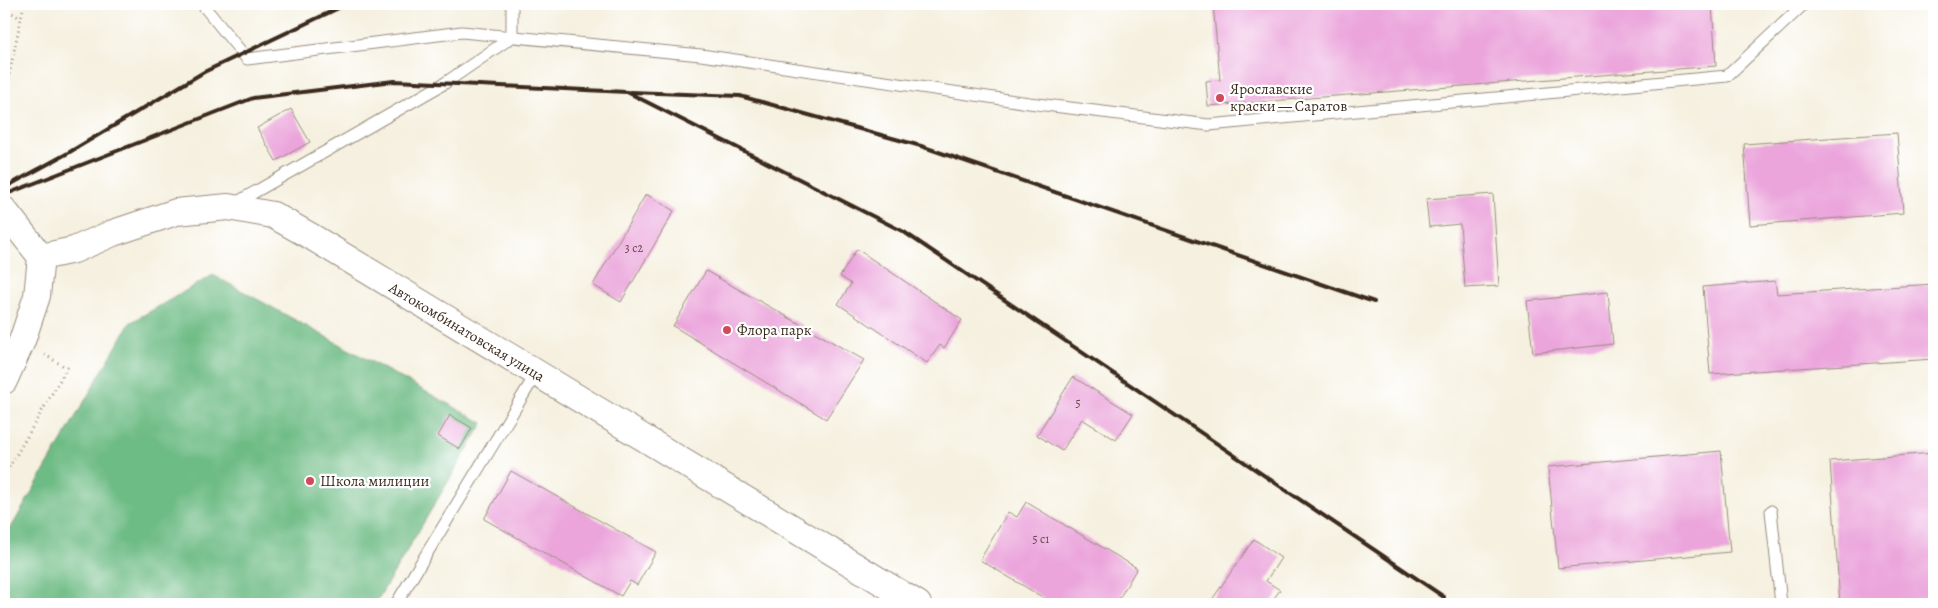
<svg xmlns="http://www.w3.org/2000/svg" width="1938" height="608" font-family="Alegreya,serif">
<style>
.forest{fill:#6ebc85;stroke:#547352}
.building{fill:#eba5db}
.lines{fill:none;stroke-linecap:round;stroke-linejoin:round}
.service-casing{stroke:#988d7e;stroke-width:13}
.tertiary-casing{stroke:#988d7e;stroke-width:28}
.path{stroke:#988d7e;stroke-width:3;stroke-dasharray:1 4;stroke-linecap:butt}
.service{stroke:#fff;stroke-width:11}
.tertiary{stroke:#fff;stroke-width:26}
.rail{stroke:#3b2a1e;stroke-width:4}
.poi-dot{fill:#d1495b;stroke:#fff;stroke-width:2}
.labels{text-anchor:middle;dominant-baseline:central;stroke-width:4.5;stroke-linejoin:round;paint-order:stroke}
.number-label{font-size:12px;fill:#67494d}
.poi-label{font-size:15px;fill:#3b2a1e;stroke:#fff;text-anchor:start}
.street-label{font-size:15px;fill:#3b2a1e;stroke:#fff}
</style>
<rect width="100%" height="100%" fill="#fff"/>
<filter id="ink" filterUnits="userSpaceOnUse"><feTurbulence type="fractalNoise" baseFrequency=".02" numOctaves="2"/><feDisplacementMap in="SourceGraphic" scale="10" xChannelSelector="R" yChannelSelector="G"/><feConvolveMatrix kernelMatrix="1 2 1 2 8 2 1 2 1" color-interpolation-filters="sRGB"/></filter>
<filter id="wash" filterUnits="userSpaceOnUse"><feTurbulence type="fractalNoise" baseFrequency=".0096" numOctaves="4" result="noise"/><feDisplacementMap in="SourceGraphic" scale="20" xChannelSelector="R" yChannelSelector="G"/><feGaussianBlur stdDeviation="1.12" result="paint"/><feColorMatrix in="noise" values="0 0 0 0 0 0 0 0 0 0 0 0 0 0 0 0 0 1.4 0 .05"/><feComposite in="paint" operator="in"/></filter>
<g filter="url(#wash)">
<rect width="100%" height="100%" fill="#f5f0df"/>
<path class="forest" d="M213 275 483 423 375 604H4V540L130 323Z"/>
<g id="blocks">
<path class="building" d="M1213 4H1712L1716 66 1208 106 1206 81 1220 80Z
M291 109 310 142 276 161 257 128Z
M1897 133 1903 213 1750 225 1744 144Z
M646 194 674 211 621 302 593 285Z
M1493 194 1499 286 1465 288 1460 224 1429 227 1426 199Z
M857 249 962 320 944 348 940 345 927 363 838 304 851 284 840 276Z
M706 271 864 360 826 419 673 326Z
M1775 281 1777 294 1934 284V359L1710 374 1703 287Z
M1608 292 1613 344 1533 353 1527 301Z
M1073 377 1133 414 1116 440 1082 419 1062 451 1037 435Z
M450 415 472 428 460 449 438 436Z
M1721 451 1730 552 1558 568 1548 467Z
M1934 453V604H1840L1830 461Z
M511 471 656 552 637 585 630 581 621 596 484 519Z
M1026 502 1137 568 1116 604H1054L980 560 1008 512 1017 517Z
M1254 539 1281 558 1266 581 1280 590 1270 604H1209Z"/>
</g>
</g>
<g filter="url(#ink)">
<use href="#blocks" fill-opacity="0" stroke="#988d7e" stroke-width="1"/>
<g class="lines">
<g class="service-casing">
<path id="service" d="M202 4 247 59 462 32 701 55 1029 103 1209 125 1727 76 1804 4
M234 204 445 83 512 37V4
M1771 511 1781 604
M396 604 536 374"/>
</g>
<g class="tertiary-casing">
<path id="tertiary" d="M4 210 41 257
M41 257 74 250 113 233 176 212 228 207 273 215 312 237 918 604
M4 381 22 341 37 296 41 257"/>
</g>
<path class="path" d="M4 8 20 18
M4 99 24 4
M4 476 67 368 45 355"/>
<use href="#service" class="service"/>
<use href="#tertiary" class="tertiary"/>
<path class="rail" d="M630 92 740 96 921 146 1374 302
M4 188 68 153 204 72 347 4
M4 195 253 98 394 81 627 92 904 232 1444 597"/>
</g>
</g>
<g class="poi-dot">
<circle cx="1220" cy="98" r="5"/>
<circle cx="727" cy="330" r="5"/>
<circle cx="310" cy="481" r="5"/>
</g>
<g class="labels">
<g class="number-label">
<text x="634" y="248">3 с2</text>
<text x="1078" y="403">5</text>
<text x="1041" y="539">5 с1</text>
</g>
<g class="poi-label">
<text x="1230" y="89">Ярославские<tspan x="1230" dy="17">краски — Саратов</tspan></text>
<text x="737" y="330">Флора парк</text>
<text x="320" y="481">Школа милиции</text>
</g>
<g class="street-label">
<text transform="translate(467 332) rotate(31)">Автокомбинатовская улица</text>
</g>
</g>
<rect width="1938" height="608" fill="none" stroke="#fff" stroke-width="20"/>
</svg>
